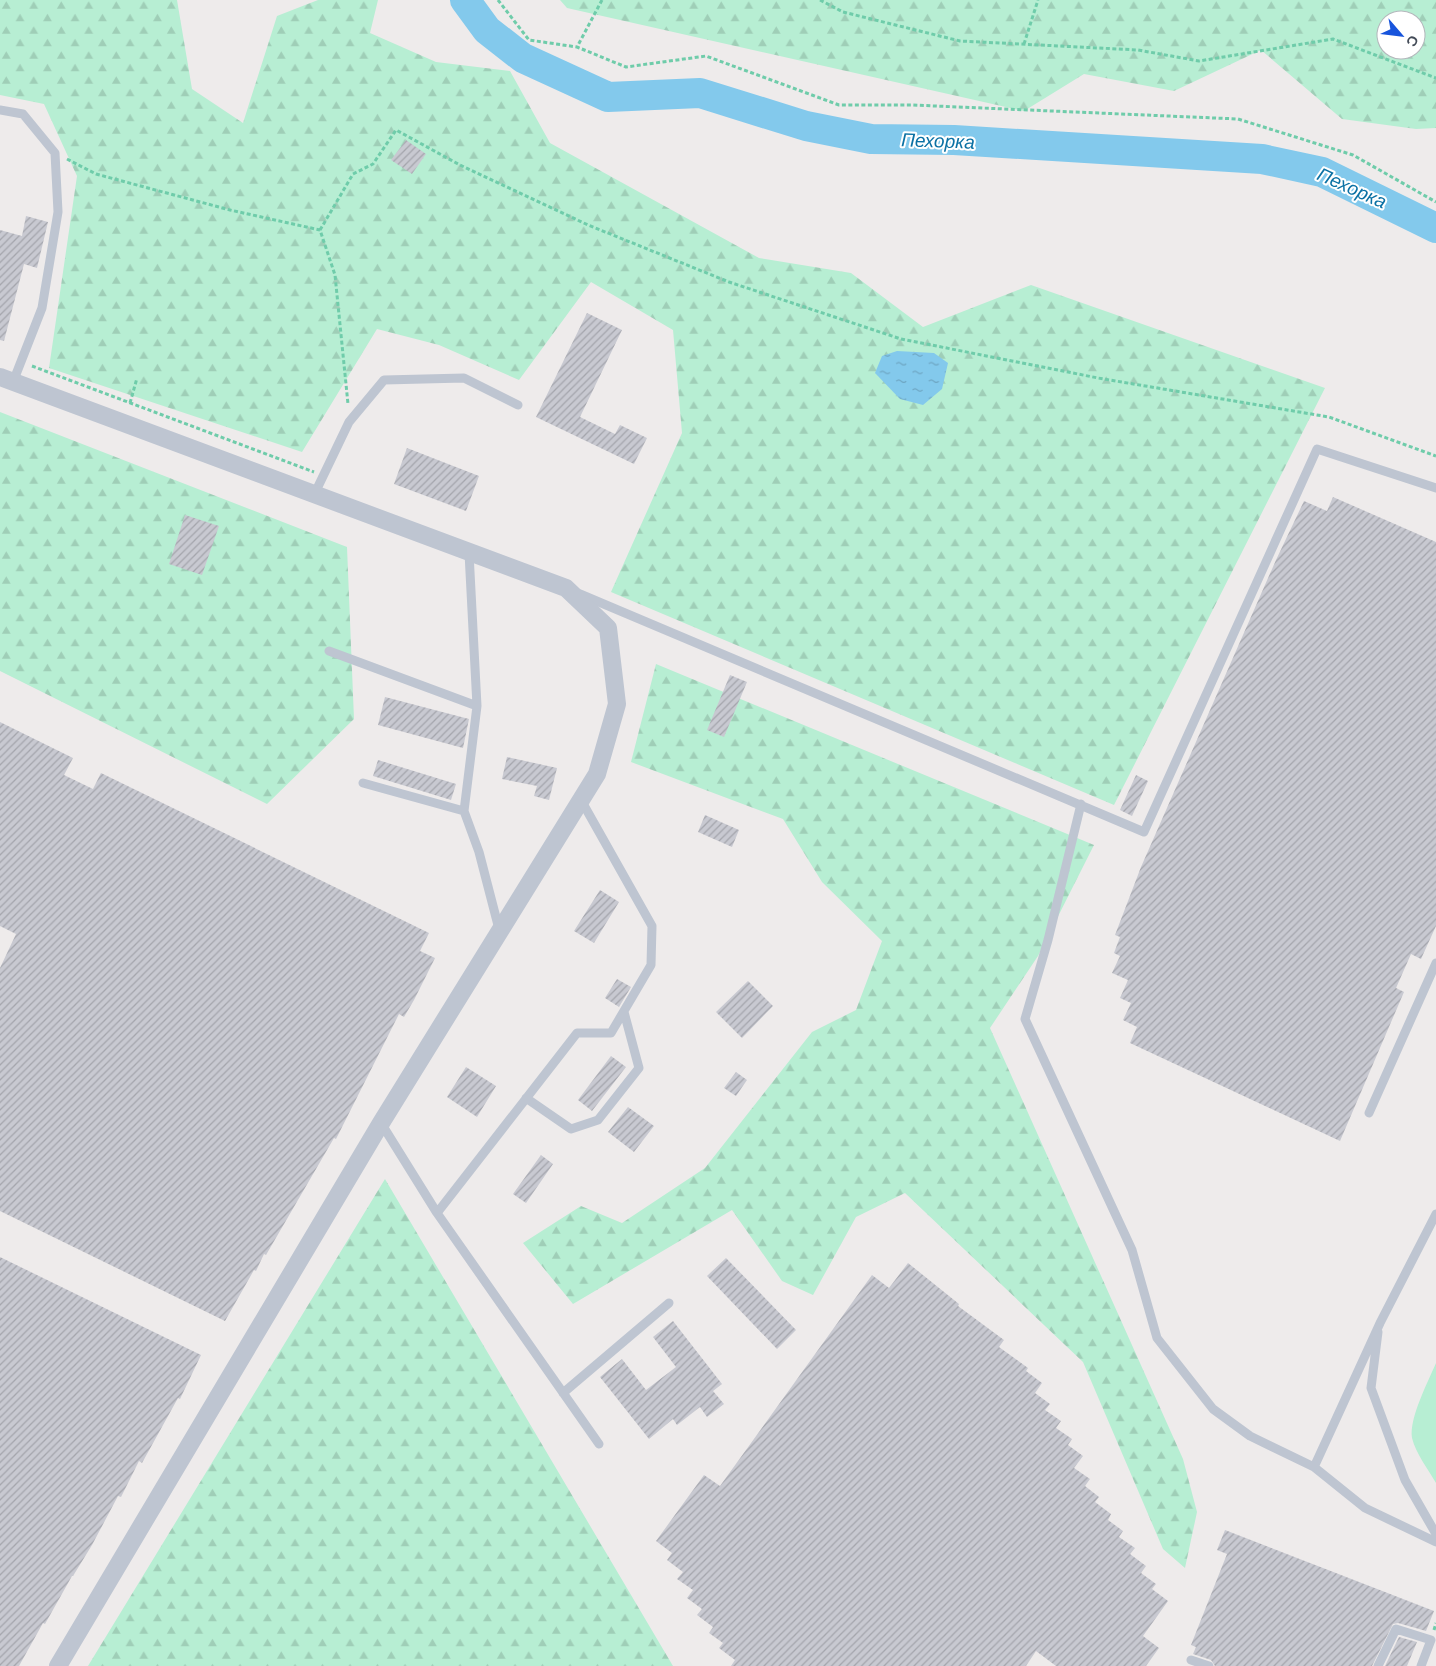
<svg xmlns="http://www.w3.org/2000/svg" width="1436" height="1666" font-family="Arial,sans-serif">
<style>
.forest{fill:url(#forest-firs);fill-rule:evenodd}
.garden{fill:#b7eed3}
.water{fill:url(#water-ripples)}
.lines{fill:none;stroke-linecap:round;stroke-linejoin:round}
.river{stroke:#83c9ec;stroke-width:30}
.building{fill:url(#building-hatch)}
.path{stroke:#6fccaa;stroke-width:3;stroke-dasharray:4 2.5;stroke-linecap:butt}
.service{stroke:#bec5d1;stroke-width:9}
.minor{stroke:#bec5d1;stroke-width:18}
.labels{text-anchor:middle;dominant-baseline:central;stroke-width:4;stroke-linejoin:round;paint-order:stroke}
.water-label{font-size:19px;font-style:italic;fill:#0b71a4;stroke:#fff}
</style>
<defs>
<pattern id="forest-firs" width="22" height="20" patternUnits="userSpaceOnUse" patternTransform="scale(1.25)"><rect width="22" height="20" fill="#b7eed3"/><path d="M5 1l3.5 6h-7zM16 11l3.5 6h-7z" fill="#9fceb7"/></pattern>
<pattern id="water-ripples" width="26" height="14" patternUnits="userSpaceOnUse" patternTransform="scale(1.25)"><rect width="26" height="14" fill="#83c9ec"/><path d="M2 4q2-2 4 0t4 0M15 11q2-2 4 0t4 0" fill="none" stroke="#6da5c2"/></pattern>
<pattern id="building-hatch" width="6" height="6" patternUnits="userSpaceOnUse" patternTransform="scale(1.25)"><rect width="6" height="6" fill="#c8c9d1"/><path d="M-1 1l2-2M0 6l6-6M5 7l2-2" fill="none" stroke="#a4a5ac"/></pattern>
</defs>
<rect width="100%" height="100%" fill="#eeebeb"/>
<path class="forest" d="M0 0H177L192 89 243 123 277 16 318 0H378L370 33 436 62 510 71 550 143 759 258 851 273 923 327 1031 285 1325 388 1114 805 611 592 682 433 673 330 591 282 519 380 439 345 377 329 302 452 49 368 77 176 44 104 0 95Z
M560 0H1436V128L1416 129 1342 119 1261 50 1174 91 1084 74 1024 111 567 8ZM1386 20H1416V50H1386Z
M0 412 347 547 354 719 267 804 0 671Z
M656 664 1094 845 1038 956 990 1028 1183 1459 1197 1512 1185 1568 1163 1549 1083 1362 905 1193 856 1217 813 1295 782 1281 732 1210 573 1304 523 1243 581 1206 622 1223 705 1168 812 1032 856 1010 882 941 822 882 783 819 631 762Z
M385 1179 673 1666H88Z"/>
<path class="garden" d="M1436 1363V1483C1428 1469 1416 1454 1412 1438 1409 1418 1428 1382 1436 1363Z"/>
<path class="water" d="M897 351 934 353 948 363 942 389 923 405 900 399 875 373 882 356Z"/>
<g class="lines">
<path class="river" d="M465 0 487 30 523 58 608 97 700 93 806 126 871 139 954 140 1262 159 1322 172 1436 228"/>
</g>
<path class="building" d="M406 140 426 154 412 174 391 160Z
M26 216 48 222 37 268 24 264 4 341 0 340V230L22 236Z
M587 313 622 330 580 417 615 434 620 425 647 438 634 464 536 417Z
M407 448 479 476 466 511 394 484Z
M1333 497 1436 542V926L1421 959 1411 954 1396 988 1404 992 1340 1141 1130 1043 1137 1027 1123 1020 1131 1003 1120 998 1128 980 1112 973 1120 956 1114 953 1120 937 1115 935 1141 867 1276 560 1304 501 1327 511Z
M185 515 219 526 202 575 169 564Z
M730 675 747 682 724 737 707 730Z
M385 697 469 719 463 748 378 725Z
M0 722 73 758 64 775 93 789 101 773 429 933 420 951 435 958 414 1000 404 1017 399 1014 336 1139 334 1138 266 1255 264 1254 256 1271 254 1270 225 1321 0 1211V968L16 934 0 926Z
M507 757 557 768 549 800 534 796 537 786 502 779Z
M378 760 456 784 451 800 373 776Z
M1136 775 1148 781 1132 816 1120 810Z
M705 815 739 830 732 847 698 832Z
M600 890 619 902 594 943 574 931Z
M617 979 631 987 619 1007 605 998Z
M748 981 773 1006 742 1038 716 1012Z
M611 1056 626 1067 592 1111 578 1100Z
M466 1067 496 1086 477 1117 447 1097Z
M736 1072 747 1080 736 1096 724 1088Z
M628 1107 654 1126 634 1152 608 1132Z
M541 1155 553 1164 526 1203 513 1194Z
M0 1257 201 1355 180 1399 178 1398 142 1463 139 1461 121 1497 118 1496 92 1545 73 1576H72L45 1624 43 1623 19 1666H0Z
M726 1258 796 1330 777 1349 707 1276Z
M908 1263 959 1304 958 1306 1004 1340 999 1347 1028 1368 1026 1371 1042 1383 1035 1393 1050 1404 1045 1410 1061 1421 1056 1428 1072 1439 1068 1445 1083 1456 1074 1468 1090 1479 1085 1486 1099 1497 1095 1502 1111 1514 1108 1520 1123 1531 1119 1537 1135 1548 1130 1554 1146 1566 1141 1573 1156 1584 1152 1589 1168 1601 1143 1636 1159 1648 1146 1666H1056L1036 1651 1026 1666H731L735 1660 719 1648 723 1643 709 1633 713 1627 697 1615 702 1609 687 1598 693 1590 677 1579 683 1572 667 1560 672 1553 656 1541 704 1475 720 1486 872 1275 889 1288Z
M673 1321 722 1384 713 1391 724 1404 707 1417 700 1407 677 1425 673 1419 649 1439 600 1377 622 1359 646 1390 676 1367 653 1337Z
M1225 1530 1434 1611 1426 1631 1398 1623 1393 1624 1372 1666H1215L1211 1660 1193 1654 1196 1647 1191 1645 1227 1554 1217 1550Z
M1399 1637 1417 1642 1407 1666H1385Z"/>
<g class="lines">
<path class="path" d="M498 0 529 40 577 47
M602 0 577 47 626 67 706 56 839 105H912L1238 119 1353 155 1436 202
M820 0 843 12 960 41 1138 50 1199 61 1333 39 1436 78
M1024 44 1038 0
M67 159 96 174 230 210 320 230 335 275 348 404
M320 230 353 174 373 164 396 130 460 165 588 225 729 282 901 339 1098 378 1329 417 1436 456
M32 366 314 472
M130 403 137 378
M1434 1630 1436 1623"/>
<path class="service" d="M0 110 23 114 55 153 58 212 42 308 13 382
M314 495 349 422 384 380 464 378 518 405
M580 594 1144 832 1317 449 1436 488
M329 651 477 706
M363 783 464 811 479 852 499 929
M1081 804 1048 940 1025 1019 1132 1250 1157 1338 1213 1409 1250 1436 1314 1467 1380 1323 1436 1214
M464 811 477 706 469 553
M526 1098 571 1129 598 1120 639 1068 624 1012
M1369 1113 1436 963
M381 1123 437 1213 599 1444
M437 1213 577 1033H611L651 965 652 926 581 800
M1378 1332 1371 1388 1405 1480 1436 1534
M563 1393 669 1303
M1314 1467 1365 1508 1436 1542
M1191 1660 1209 1666
M1378 1666 1396 1629 1431 1640 1421 1666"/>
<path class="minor" d="M0 377 566 588 608 628 617 704 597 774 381 1123 58 1666"/>
</g>
<g class="labels">
<g class="water-label">
<text transform="translate(938 141) rotate(2)">Пехорка</text>
<text transform="translate(1352 188) rotate(24)">Пехорка</text>
</g>
</g>
<g transform="translate(1401 35) rotate(118)"><circle r="24" fill="#ffffff" stroke="#b4b7bc"/>
<path d="M0-4L9 19L0 12L-9 19Z" fill="#1754dc"/>
<text y="-8" font-size="14" font-weight="bold" text-anchor="middle" fill="#444c58">С</text>
</g>
</svg>
